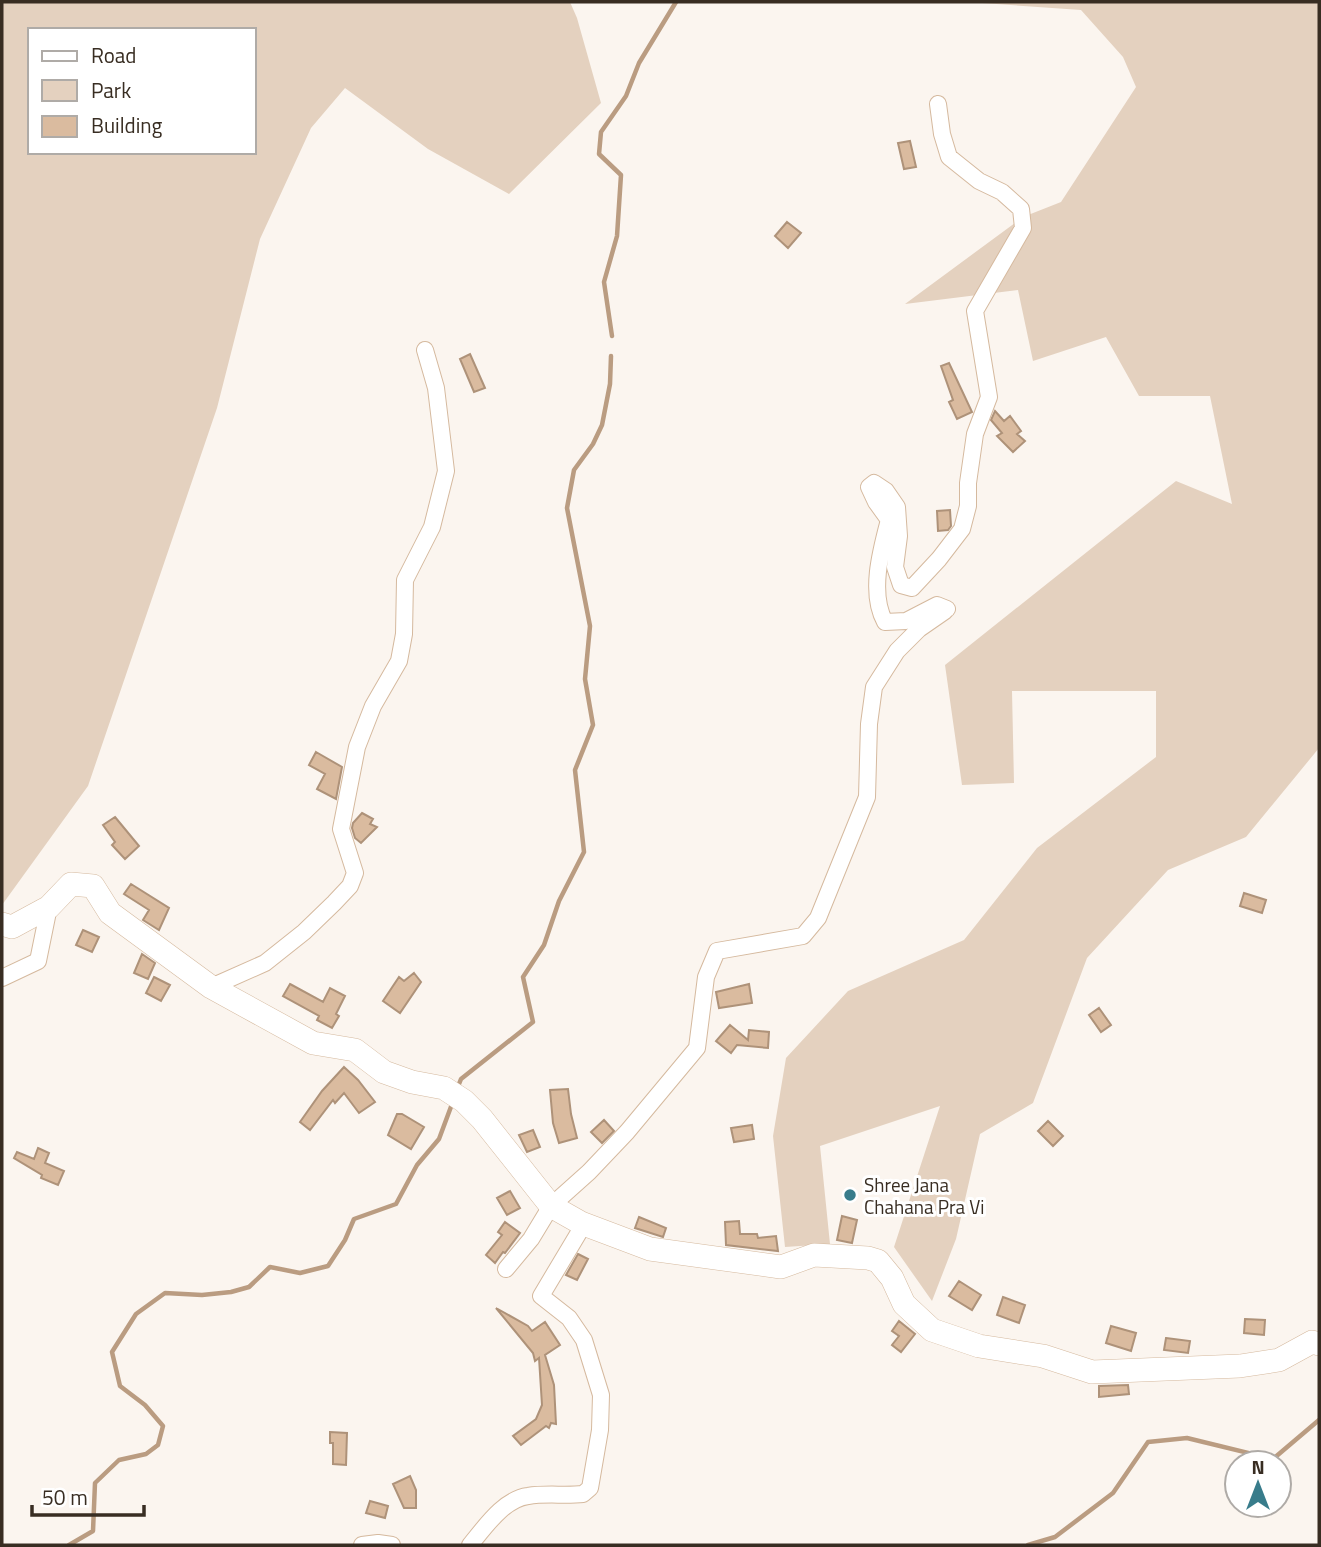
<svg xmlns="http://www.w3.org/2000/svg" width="1321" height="1547" font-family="'Titillium Web',sans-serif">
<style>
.green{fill:#e4d1bf;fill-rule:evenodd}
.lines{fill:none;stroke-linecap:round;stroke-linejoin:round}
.stream{stroke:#ba9c81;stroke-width:4.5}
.building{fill:#dabb9f;stroke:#ae9279;stroke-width:2}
.street-casing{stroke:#d5b99e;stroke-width:18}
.secondary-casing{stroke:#d5b99e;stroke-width:24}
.street{stroke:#fff;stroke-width:16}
.secondary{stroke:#fff;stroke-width:23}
.poi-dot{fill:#387c8b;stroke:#fff;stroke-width:2.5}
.labels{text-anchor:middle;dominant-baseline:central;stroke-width:6;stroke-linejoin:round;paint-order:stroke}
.poi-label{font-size:19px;fill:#382d22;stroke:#fff;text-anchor:start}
</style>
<rect width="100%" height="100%" fill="#fbf5ef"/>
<path class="green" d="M2 2H570L577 18 601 103 509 194 428 149 345 88 311 128 260 239 217 408 88 786 2 905ZM30 30H254V152H30Z
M968 2H1319V748L1246 837 1168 870 1087 958 1033 1103 980 1134 956 1239 932 1301 894 1247 940 1106 820 1146 830 1244 785 1247 773 1136 786 1058 848 991 964 940 1037 848 1156 757V691H1012L1014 783 962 785 945 665 1176 481 1232 504 1210 396H1139L1106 337 1033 361 1018 290 905 304 1023 217 1061 202 1136 87 1123 57 1081 10Z"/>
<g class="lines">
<path class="stream" d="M612 336 604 282 617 236 621 175 599 154 601 132 626 96 639 63 676 2
M457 1089 461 1079 533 1022 523 977 544 945 559 901 584 852 575 770 593 725 585 679 590 626 567 508 574 470 593 444 602 425 610 384 611 356
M69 1545 93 1531 95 1483 119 1460 146 1454 158 1445 163 1426 145 1405 120 1386 112 1352 136 1314 165 1293 202 1295 231 1292 249 1287 270 1267 300 1273 328 1266 345 1240 354 1219 396 1204 417 1165 439 1139 452 1104
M1028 1545 1055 1537 1113 1493 1148 1442 1187 1438 1273 1459 1319 1420"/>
</g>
<path class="building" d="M910 141 916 167 904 169 898 143Z
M787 222 801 233 788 248 775 236Z
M470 354 485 388 474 392 460 359Z
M949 363 972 412 957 419 949 402 953 400 941 366Z
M995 411 1004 421 1010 416 1021 431 1017 434 1025 441 1013 452 997 436 1002 433 991 420Z
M950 510 951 526 948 530 938 531 937 511Z
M316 752 342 767 336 799 317 789 325 774 309 765Z
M362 813 373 819 370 824 377 827 361 843 355 838 352 828 353 823Z
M115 817 139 846 125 859 112 845 115 842 103 825Z
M131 884 169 908 159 930 143 920 149 910 124 894Z
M1244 893 1266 900 1262 913 1240 906Z
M83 930 99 937 92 952 76 945Z
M142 954 155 963 148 979 134 973Z
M414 973 421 982 400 1013 383 1001 399 977 404 981Z
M154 977 170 985 161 1001 146 993Z
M290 984 323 1002 330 988 345 996 336 1014 339 1016 332 1028 317 1020 319 1016 283 996Z
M749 984 752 1003 719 1008 716 992Z
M1099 1008 1111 1025 1101 1032 1089 1015Z
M730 1025 748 1040 749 1030 769 1032 768 1048 737 1045 731 1053 716 1041Z
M344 1067 358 1080 375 1102 359 1113 344 1093 335 1103 333 1100 310 1130 300 1122 322 1091Z
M568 1089 571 1114 577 1138 559 1143 553 1123 550 1090Z
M397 1114H402L424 1127 411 1149 388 1135Z
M604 1120 614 1131 602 1143 591 1132Z
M1048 1121 1063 1136 1053 1146 1038 1131Z
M752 1125 754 1139 734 1142 731 1128Z
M533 1130 540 1147 527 1152 519 1135Z
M38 1148 49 1153 45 1163 64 1171 58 1185 41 1178 42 1175 14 1158 17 1152 34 1159Z
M510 1191 520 1208 507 1215 497 1198Z
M842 1216 857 1220 852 1243 837 1240Z
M639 1217 666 1228 663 1237 635 1228Z
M739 1221 740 1234H757L758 1238 776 1236 778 1251 726 1245 725 1222Z
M505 1222 520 1233 505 1253 503 1252 495 1263 486 1255 502 1235 498 1232Z
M578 1254 588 1259 577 1280 566 1275Z
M959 1281 981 1295 972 1310 949 1296Z
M1003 1297 1025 1305 1019 1323 997 1315Z
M496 1308 528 1326 532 1331 545 1322 560 1345 545 1355 554 1385 556 1424 551 1423 549 1428 546 1426 521 1445 513 1436 536 1419 542 1405 539 1358 535 1361 533 1353Z
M1245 1319 1265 1320 1264 1335 1244 1333Z
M899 1321 915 1334 901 1352 892 1345 899 1336 892 1331Z
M1111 1326 1136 1333 1131 1351 1106 1343Z
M1166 1338 1190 1341 1188 1353 1164 1350Z
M1128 1385 1129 1394 1099 1397V1386Z
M330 1432 347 1433 346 1465 333 1464V1443H330Z
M410 1476 416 1490V1508H404L393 1484Z
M370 1501 388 1506 385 1518 366 1513Z"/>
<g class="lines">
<g class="street-casing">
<path id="street" d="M938 104 942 134 949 157 979 181 1002 192 1021 209 1023 228 975 311 989 397 975 434 968 483V506L962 529 939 559 912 588 901 585 895 567 899 536 897 507 886 491 874 483 869 487 876 502 889 520C881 550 869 593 885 622L906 621 937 605 947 609
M2 978 38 961 49 907
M211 987 265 963 304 932 334 903 350 886 355 873 341 829 357 747 373 706 399 661 404 634 405 580 432 527 446 471 436 388 425 350
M506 1269 531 1239 551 1206 589 1172 627 1132 697 1048 706 977 717 951 803 936 818 918 867 797 869 724 874 687 897 651 919 629 945 611
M362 1545 378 1543 392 1545
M470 1545C485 1527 504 1499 528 1496 546 1493 565 1496 583 1494L590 1488 600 1430 601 1395 584 1340 569 1318 541 1296 584 1224"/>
</g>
<g class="secondary-casing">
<path id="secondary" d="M2 924 12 927 49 907 71 884 93 886 110 913 211 987 313 1043 355 1050 384 1072 412 1082 444 1088 464 1101 482 1119 551 1206 581 1223 650 1249 781 1267 814 1255 868 1258 878 1261 892 1278 904 1304 932 1330 979 1346 1043 1356 1092 1372 1240 1366 1279 1360 1312 1342 1319 1344"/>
</g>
<use href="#street" class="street"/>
<use href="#secondary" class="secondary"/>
</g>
<circle class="poi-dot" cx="850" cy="1195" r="7"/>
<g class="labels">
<g class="poi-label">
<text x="864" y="1184">Shree Jana<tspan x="864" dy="22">Chahana Pra Vi</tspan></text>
</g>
</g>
<rect width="1321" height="1547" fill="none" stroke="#382d22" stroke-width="7"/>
<rect x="28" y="28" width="228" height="126" fill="#ffffff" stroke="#afaba7" stroke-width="2"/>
<rect x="42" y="51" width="35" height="10" fill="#ffffff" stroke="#afaba7" stroke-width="2"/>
<text x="91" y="63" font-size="21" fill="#382d22">Road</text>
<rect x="42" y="80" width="35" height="21" fill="#e4d1bf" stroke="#afaba7" stroke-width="2"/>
<text x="91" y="98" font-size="21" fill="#382d22">Park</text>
<rect x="42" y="116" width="35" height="21" fill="#dabb9f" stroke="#afaba7" stroke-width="2"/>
<text x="91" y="133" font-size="21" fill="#382d22">Building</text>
<g transform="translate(1258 1484)"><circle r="33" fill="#ffffff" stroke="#afaba7" stroke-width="2"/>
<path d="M0-5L12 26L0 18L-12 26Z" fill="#387c8b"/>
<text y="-10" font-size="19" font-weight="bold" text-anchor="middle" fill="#382d22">N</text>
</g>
<path d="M32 1505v10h112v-10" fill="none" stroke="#382d22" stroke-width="3.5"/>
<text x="42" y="1505" font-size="21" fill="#382d22" stroke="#ffffff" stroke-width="5" paint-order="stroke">50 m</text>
</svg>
